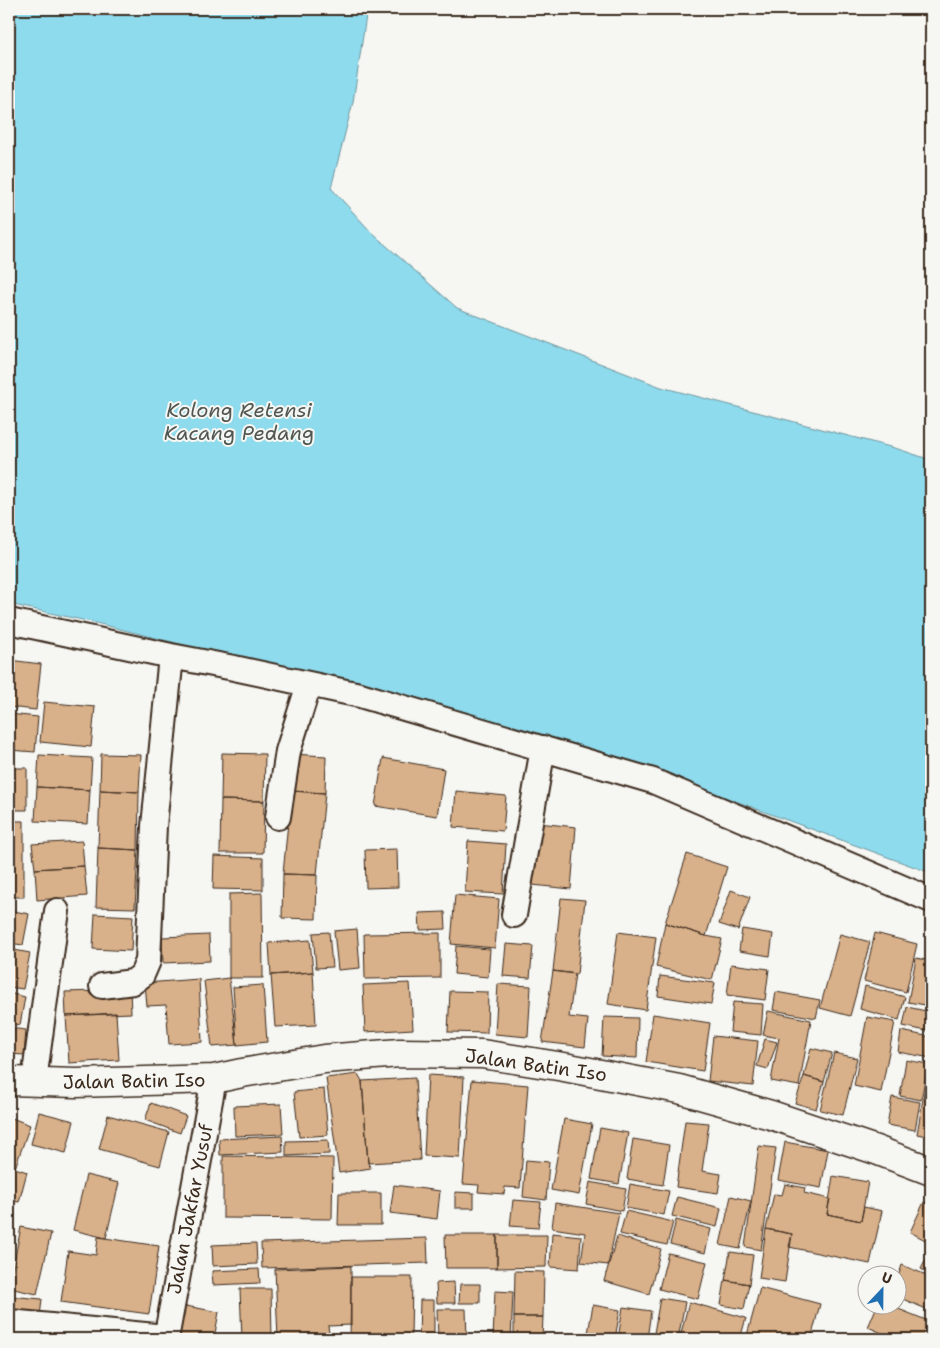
<svg xmlns="http://www.w3.org/2000/svg" width="940" height="1348" font-family="'Shantell Sans',sans-serif">
<style>
.water{fill:#8edbee;stroke:#6d949b}
.building{fill:#d8b089;stroke:#3b2a1e}
.lines{fill:none;stroke-linecap:round;stroke-linejoin:round}
.street-casing{stroke:#3b2a1e;stroke-width:28}
.secondary-casing{stroke:#3b2a1e;stroke-width:31}
.street{stroke:#f6f6f2;stroke-width:24}
.secondary{stroke:#f6f6f2;stroke-width:28}
.labels{text-anchor:middle;dominant-baseline:central;stroke-width:4;stroke-linejoin:round;paint-order:stroke}
.street-label{font-size:19px;fill:#3b2a1e;stroke:#f6f6f2}
.water-label{font-size:20px;font-style:italic;fill:#505652;stroke:#f6f6f2}
</style>
<rect width="100%" height="100%" fill="#f6f6f2"/>
<filter id="ink" filterUnits="userSpaceOnUse"><feTurbulence type="fractalNoise" baseFrequency=".02" numOctaves="2"/><feDisplacementMap in="SourceGraphic" scale="10" xChannelSelector="R" yChannelSelector="G"/><feConvolveMatrix kernelMatrix="1 2 1 2 8 2 1 2 1" color-interpolation-filters="sRGB"/></filter>
<g filter="url(#ink)">
<path class="water" d="M9 9H367L353 102 331 188 372 233 457 308 661 387 898 449 931 460V873L659 773 364 690 96 623 9 604Z"/>
<path class="building" d="M9 660 41 664 36 710 9 707Z
M44 702 95 707 91 747 40 742Z
M9 714 38 717 35 752 9 750Z
M222 753 265 754 264 801 221 800Z
M101 754 141 755 139 792 100 790Z
M292 754 326 756 325 793 291 791Z
M39 755 92 758 90 790 37 787Z
M383 758 444 769 437 816 375 806Z
M9 768H27V810H9Z
M37 787 90 790 88 824 35 821Z
M100 790 139 792 138 850 98 848Z
M291 791 325 793 317 875 283 874Z
M456 791 506 796 503 831 453 827Z
M221 800 264 801 263 853H220Z
M9 821H24V897H9Z
M538 823 576 827 571 889 532 885Z
M82 841 84 866 35 869 32 844Z
M468 841 506 844 503 894 465 892Z
M98 848 138 850 135 908 96 907Z
M397 849 398 887 366 888 365 850Z
M687 854 727 867 706 936 665 923Z
M214 856 263 858V890L213 889Z
M84 866 87 896 37 900 35 869Z
M283 874 317 875 316 919 282 918Z
M731 890 750 897 738 930 719 924Z
M262 893 263 978H229V894Z
M455 895 499 899 495 948 451 944Z
M561 898 585 900 577 974 553 971Z
M9 910 29 914 23 945 9 943Z
M445 912 446 929 420 930 419 913Z
M95 914 133 916 131 951 93 949Z
M665 923 706 936 722 939 712 980 656 967Z
M357 929 360 968 338 970 334 931Z
M742 929 773 934 770 956 739 951Z
M329 932 332 967 316 968 313 933Z
M618 932 656 937 646 1010 608 1004Z
M440 933V978L365 979 364 934Z
M875 933 917 944 906 992 864 981Z
M840 934 870 942 850 1016 820 1008Z
M209 935 210 961 163 963 162 937Z
M310 940 313 972 271 975 269 943Z
M506 944 533 946 530 978 503 976Z
M456 946 490 949 488 977 454 974Z
M9 949 30 953 23 989 9 987Z
M916 958 931 961V1006L908 1002Z
M731 964 769 969 765 1000 727 995Z
M553 971 575 974 569 1017 588 1019 585 1047 542 1042Z
M313 972 316 1025 275 1027 271 975Z
M660 976 715 983 711 1004 658 996Z
M229 978 237 1045 212 1047 204 981Z
M199 979 202 1042 169 1044 166 1005 147 1006 145 983Z
M410 983 413 1029 365 1032 363 985Z
M498 984 531 986 528 1037 495 1034Z
M263 985 267 1042 237 1045 233 987Z
M865 986 905 997 899 1020 860 1009Z
M130 990 131 1013 66 1016 65 992Z
M450 991 488 992 487 1033 448 1032Z
M776 992 820 1000 816 1018 773 1010Z
M9 993 25 997 20 1025 9 1023Z
M733 1002 763 1004 761 1035 730 1032Z
M907 1007 931 1012V1032L903 1026Z
M768 1011 811 1020 799 1086 771 1081 779 1038 763 1035Z
M116 1013 119 1060 69 1063 66 1016Z
M653 1014 710 1023 703 1071 646 1062Z
M604 1017 638 1018 637 1058 602 1056Z
M867 1017 895 1022 881 1092 854 1086Z
M9 1028 26 1030 24 1055 9 1054Z
M901 1031 931 1037V1058L898 1052Z
M713 1036 758 1041 753 1086 708 1081Z
M765 1039 777 1042 768 1069 757 1066Z
M811 1048 832 1053 824 1082 804 1076Z
M834 1053 857 1058 843 1115 820 1110Z
M906 1060 928 1064 921 1100 900 1096Z
M358 1074 362 1081 368 1163 371 1168 339 1173 326 1078Z
M428 1075 464 1077 460 1158 424 1156Z
M804 1076 824 1082 816 1109 795 1103Z
M415 1078 420 1160 368 1163 362 1081Z
M472 1080 528 1085 520 1188 505 1187 504 1194 478 1192 479 1185 463 1184Z
M925 1087 931 1088V1137L917 1134Z
M324 1089 328 1135 299 1137 294 1092Z
M892 1097 920 1102 915 1130 887 1125Z
M151 1103 186 1116 180 1133 145 1120Z
M281 1104 283 1134 235 1136 234 1106Z
M39 1112 74 1121 66 1153 31 1144Z
M108 1115 169 1132 160 1166 99 1149Z
M9 1117 30 1125 15 1168 27 1172 19 1202 9 1200Z
M564 1119 592 1124 579 1195 551 1190Z
M685 1121 709 1123 702 1171 721 1174 718 1193 676 1187Z
M600 1128 628 1133 619 1184 591 1179Z
M282 1136 283 1152 220 1155 219 1139Z
M633 1139 669 1145 663 1185 627 1179Z
M328 1140 329 1154 286 1156V1141Z
M785 1142 828 1150 821 1188 778 1180Z
M759 1146 776 1148 761 1250 745 1247Z
M223 1156 333 1158 332 1219 223 1218Z
M526 1160 549 1162 546 1200 523 1197Z
M86 1175 119 1183 106 1238 73 1230Z
M833 1176 868 1182 861 1221 827 1214Z
M590 1182 626 1189 622 1211 586 1204Z
M630 1184 669 1191 664 1215 626 1208Z
M785 1184 805 1188 804 1193 830 1199 827 1214 861 1221 864 1207 882 1211 870 1264 789 1247 792 1234 766 1229 774 1194 782 1195Z
M394 1185 440 1191 437 1219 390 1213Z
M455 1192 474 1193V1208H455Z
M339 1193H381V1225H338Z
M731 1196 751 1201 740 1249 720 1245Z
M677 1197 721 1208 717 1227 672 1216Z
M513 1200 541 1202 538 1228 510 1226Z
M924 1202 931 1206V1243L910 1232Z
M555 1203 619 1213 608 1265 581 1262 585 1233 552 1228Z
M626 1211 673 1222 667 1245 620 1234Z
M676 1220 711 1229 705 1253 670 1244Z
M21 1227 51 1233 37 1294 9 1288Z
M766 1229 792 1234 785 1282 759 1278Z
M552 1233 581 1236 579 1269 550 1267Z
M445 1235H497V1268H446Z
M497 1235H547L546 1267 497 1268Z
M617 1236 661 1249 649 1294 604 1281Z
M98 1237 159 1246 149 1314 61 1302 68 1251 96 1255Z
M427 1238 428 1263 262 1268 261 1243Z
M256 1243 257 1264 213 1266 212 1245Z
M931 1250V1274L921 1269Z
M730 1252 753 1255 749 1284 725 1280Z
M668 1253 707 1262 698 1299 659 1289Z
M902 1265 931 1277V1311L898 1297V1277Z
M351 1266V1325L328 1326 330 1339H278L275 1269Z
M259 1269 260 1283 213 1285 212 1271Z
M515 1271 544 1272 543 1317H514Z
M351 1277H412L411 1339H350Z
M725 1280 749 1284 744 1309 721 1305Z
M454 1282 455 1303H437L436 1283Z
M460 1284H480V1303H459Z
M760 1288 820 1304 811 1339H746Z
M240 1289H271L272 1339H242Z
M495 1291 513 1292 511 1339H493Z
M9 1296 42 1299 40 1317 9 1314Z
M660 1298 685 1302 678 1339H653Z
M420 1300H434V1339H419Z
M689 1302 746 1318 740 1339H687L680 1337Z
M180 1305 219 1312 214 1339H174Z
M593 1305 620 1310 615 1339H587Z
M877 1306H891L931 1322V1339H896L868 1327Z
M623 1307 651 1311 647 1339H618Z
M437 1309H466L467 1339H438Z
M514 1317H543L542 1339H514Z
M9 1330 41 1331V1339H9Z"/>
<g class="lines">
<g class="street-casing">
<path id="street" d="M9 621 171 656 234 668 360 695 653 781 931 900
M278 817 288 751 309 684
M514 915 543 748
M102 986 133 982 142 975 148 961 154 826 171 656
M34 1081 57 911
M9 1322 166 1337
M166 1339 214 1079"/>
</g>
<g class="secondary-casing">
<path id="secondary" d="M9 1081 76 1083 214 1079 242 1073 324 1059 400 1053 482 1054 564 1067 679 1089 771 1115 876 1150 931 1171"/>
</g>
<use href="#street" class="street"/>
<use href="#secondary" class="secondary"/>
</g>
</g>
<g class="labels">
<g class="street-label">
<text transform="translate(536 1065) rotate(8)">Jalan Batin Iso</text>
<text transform="translate(134 1081) rotate(-1)">Jalan Batin Iso</text>
<text transform="translate(190 1209) rotate(-79)">Jalan Jakfar Yusuf</text>
</g>
<g class="water-label">
<text x="239" y="410">Kolong Retensi<tspan x="239" dy="23">Kacang Pedang</tspan></text>
</g>
</g>
<rect width="940" height="1348" fill="none" stroke="#f6f6f2" stroke-width="30"/>
<rect x="15" y="15" width="910" height="1318" fill="none" stroke="#3b2a1e" stroke-width="2" filter="url(#ink)"/>
<g transform="translate(882 1290) rotate(22)"><circle r="24" fill="#f6f6f2" stroke="#aba49d"/>
<path d="M0-4L9 19L0 12L-9 19Z" fill="#1f6fb2"/>
<text y="-8" font-size="14" font-weight="bold" text-anchor="middle" fill="#3b2a1e">U</text>
</g>
</svg>
